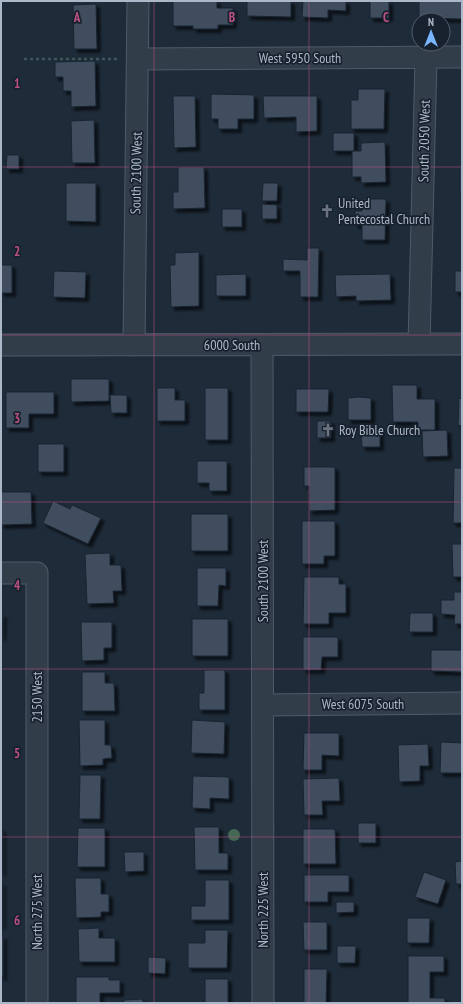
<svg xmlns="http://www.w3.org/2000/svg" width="463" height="1004" font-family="'PT Sans Narrow',sans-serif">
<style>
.building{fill:#3f4e5f;stroke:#192430;filter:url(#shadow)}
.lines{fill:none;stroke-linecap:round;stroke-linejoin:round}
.minor-casing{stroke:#4f5b68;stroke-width:23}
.path{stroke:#3e5658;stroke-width:2.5;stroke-dasharray:3 3;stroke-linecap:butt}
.minor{stroke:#323d4a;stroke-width:21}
.tree{fill:#436854}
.grid{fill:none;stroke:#ba5081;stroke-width:1;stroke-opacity:0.55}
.labels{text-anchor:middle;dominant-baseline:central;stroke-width:3.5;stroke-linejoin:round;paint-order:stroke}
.street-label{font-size:14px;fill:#acb8c7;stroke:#18222e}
.poi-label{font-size:14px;fill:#acb8c7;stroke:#18222e;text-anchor:start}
.grid-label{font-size:13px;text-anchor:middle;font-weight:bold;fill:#ba5081;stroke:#18222e;stroke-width:3.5;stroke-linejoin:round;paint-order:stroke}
</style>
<defs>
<filter id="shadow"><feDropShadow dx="3.5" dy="3.5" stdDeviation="1" flood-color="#0009"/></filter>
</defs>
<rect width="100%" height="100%" fill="#1e2b39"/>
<path class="building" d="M173 1H217V8H233V25H218V29H193V26H173Z
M247 1H291V17L247 16Z
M303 1H346V11L328 10V18L302 17Z
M370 1H389V18H370Z
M419 1H462V19L419 18Z
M96 4 97 49H74L73 5Z
M95 61 96 106 71 107V91H63V77H55V62Z
M358 89H385L384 129H351V100H358Z
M211 94 254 95V119H238V129H218V119H211Z
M173 96H195L196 147 174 148Z
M263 96H317V131L296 132V117L264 118Z
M94 120 95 163H72L71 121Z
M333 133H354V151H333Z
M385 142 386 182 361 183V177H352V151H361V143Z
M7 155H19V169H6Z
M178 167H204L205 208 173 209V192H178Z
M460 168H462V194H460Z
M66 183H96V222L66 221Z
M263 183H278L277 201H262Z
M362 199H386L385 240H362V225H355V211H362Z
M262 204 277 205V219H262Z
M222 209H242V227H222Z
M307 248H319L318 297H300V271H283V259L307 260Z
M199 252V306L171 307 170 265H175V253Z
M1 265H12V293H1Z
M54 271 86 272 85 298 53 297Z
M455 271H462V292H455Z
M246 274V296H216V275Z
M390 274 391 300 356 301V296L336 297 335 275Z
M71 379H109V401L71 402Z
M392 385H417V399H435V430H418V422H393Z
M157 388H175V400H185V421H157Z
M205 388H228V440H205Z
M296 389H329L328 412H296Z
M6 392H54V414H29V428H6Z
M110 395H127V413H111Z
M358 397 371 398V420H348V398Z
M459 398 462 399V426L458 425Z
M317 421H331V438H317Z
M447 430 448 456 423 457 422 431Z
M361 431H380V447H362Z
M38 444H64V472H38Z
M197 461H227V491H209V483H197Z
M304 467H335V510L309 511V486H304Z
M454 468H462V523H453Z
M1 492H31L32 524 1 525Z
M53 501 70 509 72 505 101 518 88 544 43 523Z
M191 514H228V551H191Z
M302 521H335V556H324V564H302Z
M452 544H462V577H453Z
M110 553V565H121L122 591H113L114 603 87 604 85 554Z
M197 568H226V586L219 585 218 606H197Z
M304 577H339V584H346V613H329V624H303Z
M454 592H462V624H454L455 615 441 614V600H454Z
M410 613H433V632H409Z
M1 614H3L2 637H1Z
M192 619H228V656H192Z
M81 622H112V648H104V660L82 661Z
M303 637H338V657H322L321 670H303Z
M431 650H462V672L431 671Z
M204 670H225V710H199V693H204Z
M82 672H105V683H114L115 711H82Z
M79 720H105V745H111L112 758 103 759V765L80 766Z
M192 720 225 722 224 754 191 753Z
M304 733H339V756L322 755V770H303Z
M441 742 462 743V773H440Z
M428 744 429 766H420V781L399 782 398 745Z
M80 775H101L100 819H79Z
M193 776 229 777V799L210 798V809L192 808Z
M339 778 340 801H322L323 815H304L303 779Z
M358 823H376V843H358Z
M194 827H219V853H228V870H195Z
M1 828H2V873H1Z
M78 828H105V867H77Z
M303 829H335L336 864H303Z
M124 852H144V871L125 872Z
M462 861V884H456L455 862Z
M424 872 446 880 438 904 415 897Z
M304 875H349V892H328V902H304Z
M75 878H101V894H109V912H101V917L76 918Z
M205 880H229V920H191V906H205Z
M1 883H2V926H1Z
M336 902H354V912L336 913Z
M407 918H430L429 943H407Z
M303 922H327V950H304Z
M99 928V938H115V962H79L78 929Z
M205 930H228L227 968H188V943H205Z
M1 936H3V977H1Z
M337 946H356L355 963H337Z
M408 956H444V972H430V998H445V1003H408Z
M148 957 166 958 165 974 148 973Z
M304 969H327L326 1003H304Z
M76 977H109V980H120V993H100V1003H76Z
M205 979H228V1003H205Z
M143 999V1003H124V1000Z"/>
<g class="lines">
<g class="minor-casing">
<path id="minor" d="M138 59 462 57
M419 344 426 58
M1 345 462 344
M134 345 138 1
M262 345 263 1003
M1 573H37V1003
M263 705 462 703"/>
</g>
<path class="path" d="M24 59H119"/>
<use href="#minor" class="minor"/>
</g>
<circle class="tree" cx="234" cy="835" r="6"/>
<path class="grid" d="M154 1V1003M309 1V1003M1 167H462M1 335H462M1 502H462M1 669H462M1 837H462"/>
<defs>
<g id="church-bare" transform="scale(1.08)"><path d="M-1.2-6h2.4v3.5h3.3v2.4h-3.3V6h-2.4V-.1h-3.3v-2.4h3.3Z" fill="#6b7280" stroke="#18222e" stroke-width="2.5" paint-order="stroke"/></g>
</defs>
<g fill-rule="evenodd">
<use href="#church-bare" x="327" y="211"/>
<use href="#church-bare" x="328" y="430"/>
</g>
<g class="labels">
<g class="street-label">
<text x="300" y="58">West 5950 South</text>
<text transform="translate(424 141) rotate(-89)">South 2050 West</text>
<text transform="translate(136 173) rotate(-89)">South 2100 West</text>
<text x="232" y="345">6000 South</text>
<text transform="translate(263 581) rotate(-90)">South 2100 West</text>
<text transform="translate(37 697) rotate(-90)">2150 West</text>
<text x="363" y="704">West 6075 South</text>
<text transform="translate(263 910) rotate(-90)">North 225 West</text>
<text transform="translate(37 912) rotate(-90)">North 275 West</text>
</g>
<g class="poi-label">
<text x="338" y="203">United<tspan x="338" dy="16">Pentecostal Church</tspan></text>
<text x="339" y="430">Roy Bible Church</text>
</g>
</g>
<g class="grid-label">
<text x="77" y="22">A</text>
<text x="232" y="22">B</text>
<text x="386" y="22">C</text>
<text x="17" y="88">1</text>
<text x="17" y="256">2</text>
<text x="17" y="423">3</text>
<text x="17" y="590">4</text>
<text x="17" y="758">5</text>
<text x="17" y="925">6</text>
</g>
<rect width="463" height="1004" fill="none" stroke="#acb8c7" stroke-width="4"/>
<g transform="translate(431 32)"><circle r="19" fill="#18222e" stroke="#535e6b"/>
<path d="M0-3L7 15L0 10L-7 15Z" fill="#79b4ff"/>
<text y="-6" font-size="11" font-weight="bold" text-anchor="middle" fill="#acb8c7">N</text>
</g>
</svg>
